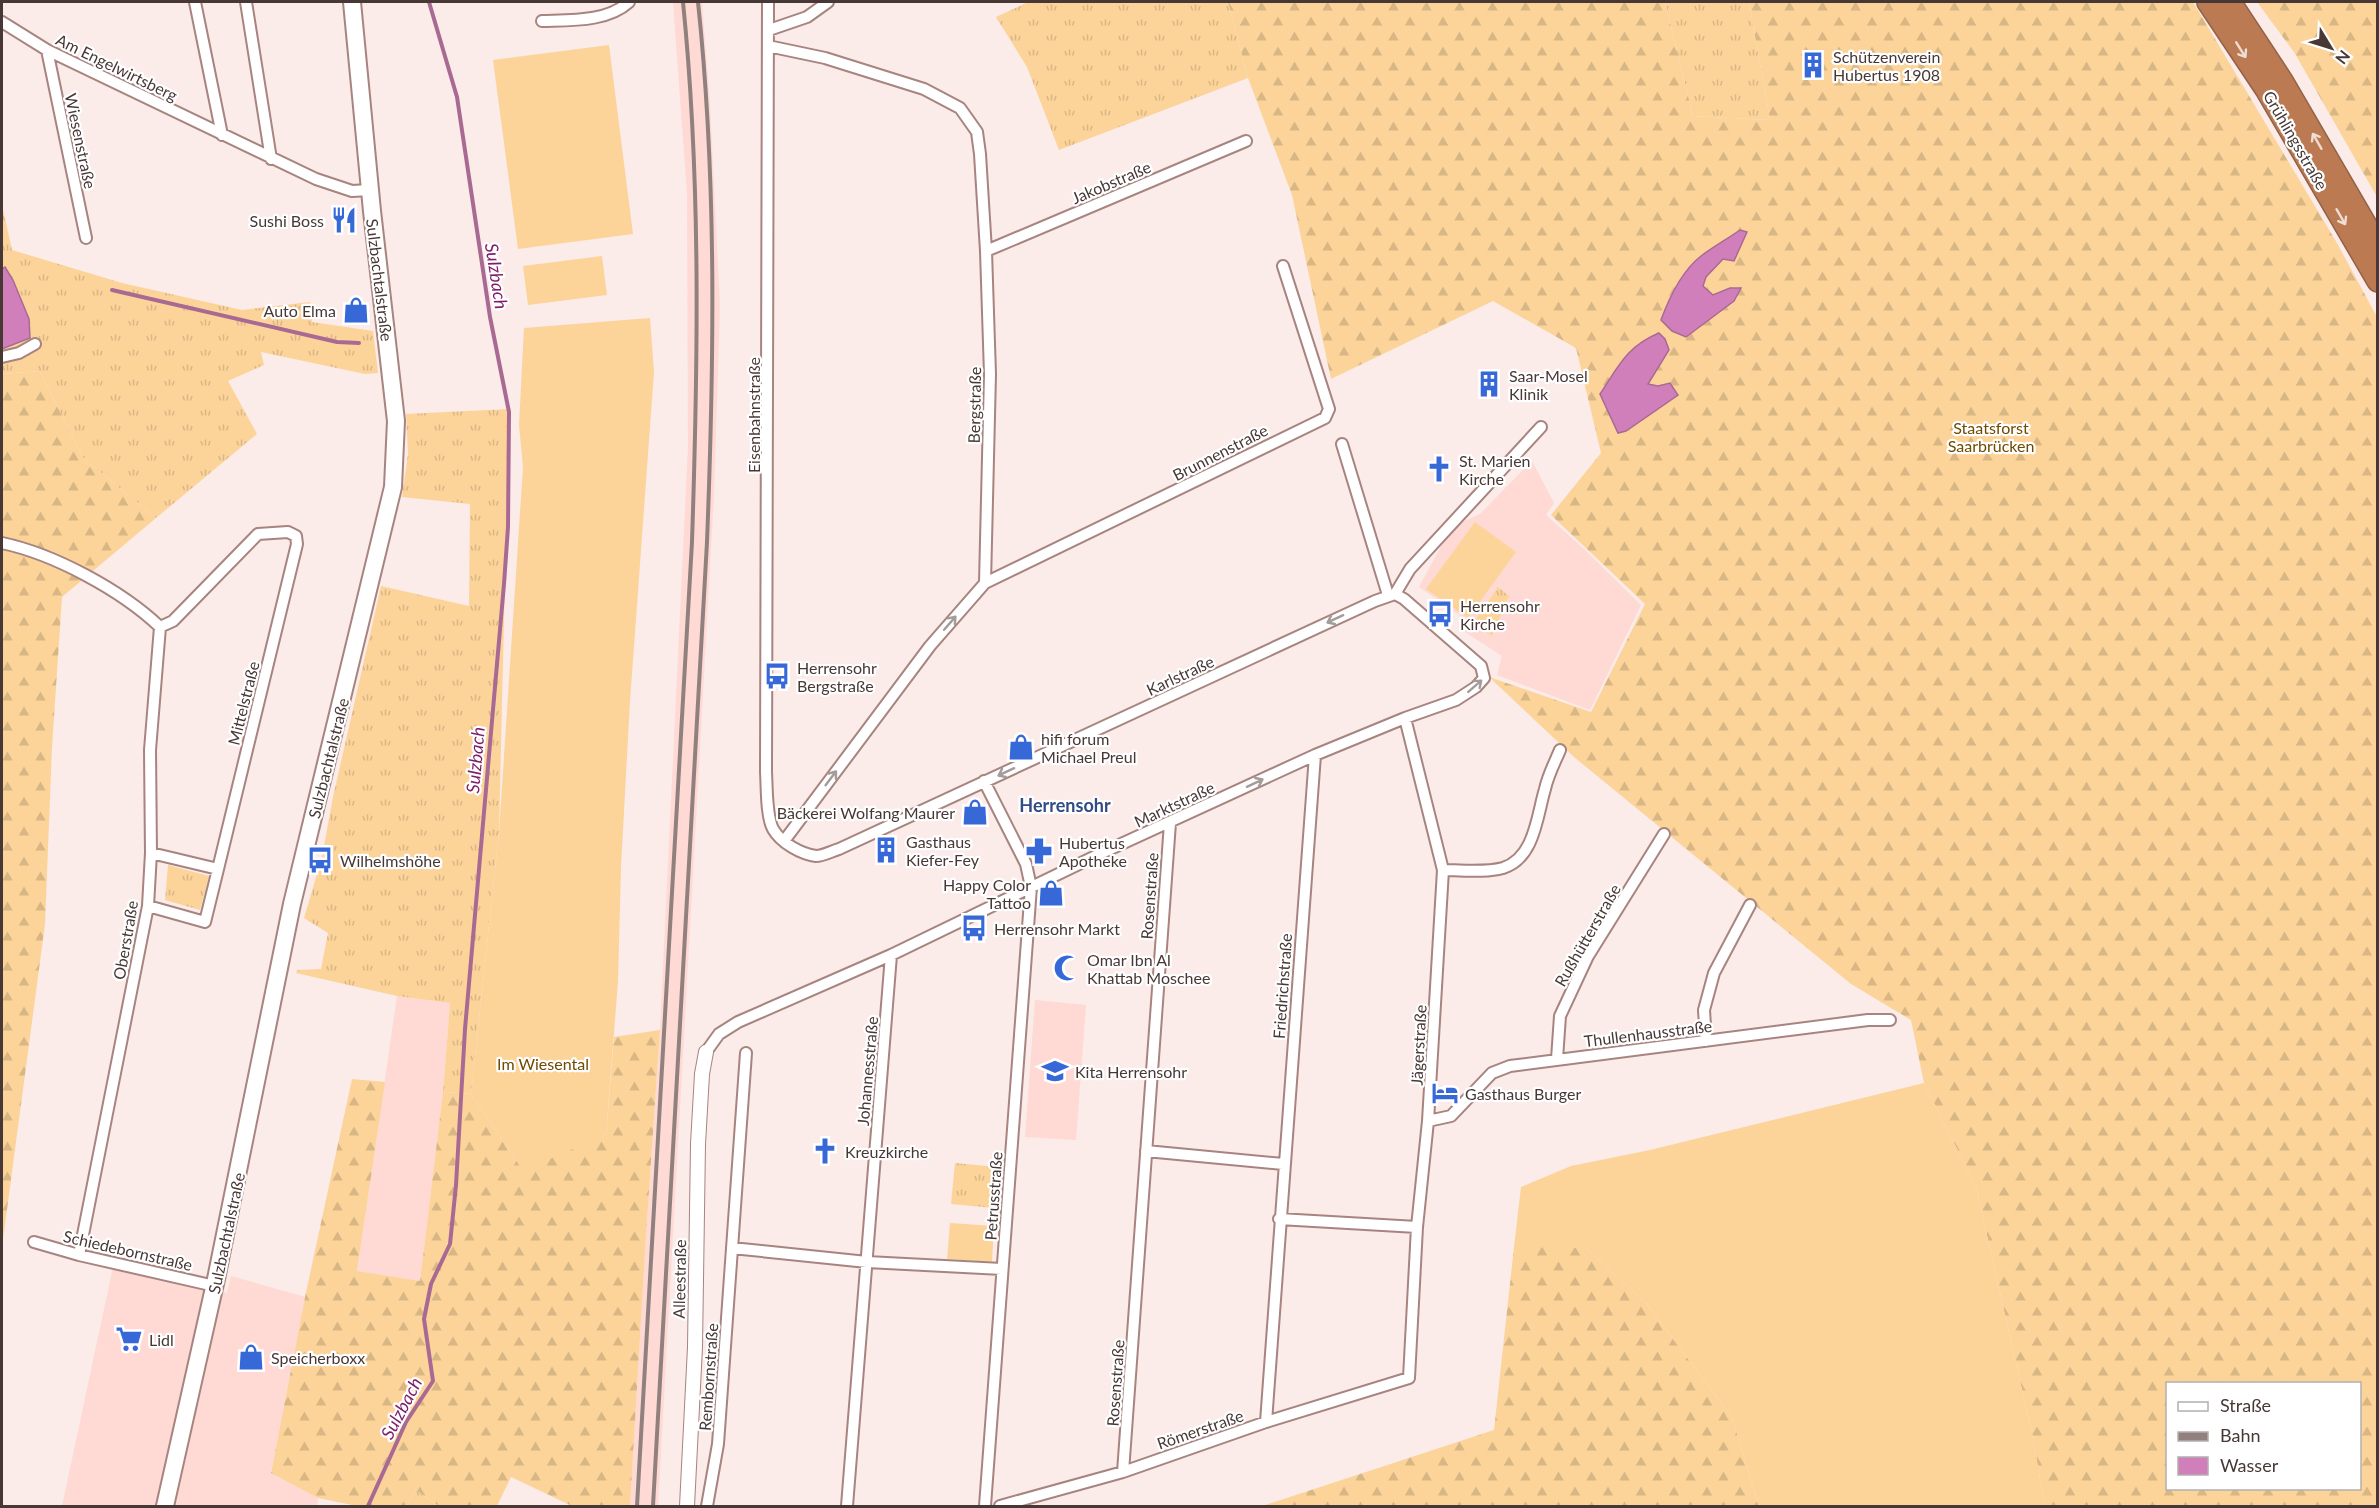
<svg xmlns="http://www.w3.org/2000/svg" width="2379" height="1508" font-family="Lato,sans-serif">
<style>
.built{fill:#ffd9d4}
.grass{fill:url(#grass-tufts)}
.forest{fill:url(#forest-firs);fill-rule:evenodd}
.garden{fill:#fcd49a}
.water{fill:#d17fbb;stroke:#a86a93;stroke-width:1.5}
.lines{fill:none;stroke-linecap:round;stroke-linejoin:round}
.stream{stroke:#a86a93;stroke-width:4}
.minor-casing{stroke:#a7847f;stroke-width:14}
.tertiary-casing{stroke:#a7847f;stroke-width:16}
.secondary-casing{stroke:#a7847f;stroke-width:20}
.motorway-casing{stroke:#926348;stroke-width:24}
.minor{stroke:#fff;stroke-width:10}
.tertiary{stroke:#fff;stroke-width:14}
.secondary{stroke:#fff;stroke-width:16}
.motorway{stroke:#bb7a52;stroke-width:21}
.rail{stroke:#90817f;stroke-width:4}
.oneway{stroke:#eeded4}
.oneway2{stroke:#a39c9a}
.labels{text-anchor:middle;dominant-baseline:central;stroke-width:4.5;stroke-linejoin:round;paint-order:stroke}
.poi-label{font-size:16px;fill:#473836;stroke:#fff;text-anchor:start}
.street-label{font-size:16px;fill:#473836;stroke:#fff}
.park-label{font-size:16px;fill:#704a00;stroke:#fff}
.water-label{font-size:18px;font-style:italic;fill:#7e1d6a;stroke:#fff}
.neighbourhood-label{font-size:18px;font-weight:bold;fill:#314b84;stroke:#fff}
</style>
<defs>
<pattern id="grass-tufts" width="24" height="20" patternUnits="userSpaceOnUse" patternTransform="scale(1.5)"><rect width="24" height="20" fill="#fcd49a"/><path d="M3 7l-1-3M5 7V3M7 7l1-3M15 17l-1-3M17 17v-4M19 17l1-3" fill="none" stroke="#d9b785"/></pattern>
<pattern id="forest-firs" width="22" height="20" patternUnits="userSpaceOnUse" patternTransform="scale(1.5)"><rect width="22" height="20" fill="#fcd49a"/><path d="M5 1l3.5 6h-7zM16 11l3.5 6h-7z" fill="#d9b785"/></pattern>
</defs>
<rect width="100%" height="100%" fill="#fbebe9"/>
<path class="built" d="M673 2H702L710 105 720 306 714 494 658 1506H630L646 1235 660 1030 688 447 687 193Z
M1532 461 1554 503 1546 515 1584 549 1641 605 1590 710 1497 675 1502 656 1462 630 1467 620 1419 587 1444 541 1460 523 1480 514Z
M397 996 450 1003 443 1092 420 1281 357 1272Z
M1035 1000 1086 1005 1076 1140 1025 1137Z
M113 1267 227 1293 231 1276 305 1297 271 1472 318 1498 317 1506H62Z"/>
<path class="grass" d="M1028 2H1228L1248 78 1059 150 1027 67 996 17Z
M1665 2H1749L1770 120 1693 116Z
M2 205 12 250 122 283 242 310 310 302 312 322 373 331 378 373 365 374 261 352 264 365 228 381 257 434 156 518 83 458 40 371 2 374Z
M509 409 499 832 471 1094 443 1092 450 1003 397 996 296 973 297 970 321 969 328 933 304 918 322 857 333 797 381 586 469 606 470 504 402 497 408 454 406 414Z
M1498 587 1509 596 1492 636 1474 622Z
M168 865 209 876 200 910 165 900Z
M955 1163 998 1167 994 1208 951 1204Z
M415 1490 439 1506H407Z"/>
<path class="forest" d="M1228 2H1665L1693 116 1770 120 1749 2H2193L2337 243 2377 317V1506H2045L2032 1434 1976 1187 1924 1083 1911 1020 1851 984 1574 757 1489 677 1591 712 1645 604 1551 515 1601 453 1576 348 1493 301 1331 379 1292 195 1248 78ZM2168 1384H2360V1488H2168Z
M2257 2H2377V197L2294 52Z
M40 371 83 458 156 518 62 597 52 747 45 924 2 1247V374Z
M660 1030 646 1235 630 1506H572L511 1477 497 1506H439L415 1490 407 1506H357L318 1498 271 1473 305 1297 352 1079 385 1082 357 1271 420 1281 443 1092 471 1094 520 1166 606 1135 614 1037Z
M1565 1246 1586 1248 1646 1303 1732 1417 1759 1506H1262L1494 1430 1514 1247Z"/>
<path class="garden" d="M609 45 633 234 518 249 493 60Z
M602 256 607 295 528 305 523 266Z
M650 318 654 372 630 701 621 867 618 981 606 1135 531 1167 520 1166 471 1094 499 832 523 467 519 425 524 328Z
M1475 522 1516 552 1468 618 1426 589Z
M1924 1083 1976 1187 2032 1434 2045 1506H1759L1732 1417 1646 1303 1586 1248 1514 1247 1521 1187 1571 1166 1650 1150Z
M950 1223 994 1226 992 1262 947 1259Z"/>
<path class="water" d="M1740 230 1747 232 1734 261 1723 259 1706 277 1703 286 1713 295 1730 288H1741L1734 301 1686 337 1672 331 1661 320C1669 298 1682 271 1701 256 1713 247 1727 239 1740 230Z
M5 267 13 280 29 319 30 338 2 349V269Z
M1659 333 1665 339 1669 350 1648 384 1658 386 1670 383 1678 395 1626 431 1618 433 1600 394C1618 367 1627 346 1659 333Z"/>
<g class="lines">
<path class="stream" d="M112 290 337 342 359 343
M368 1506 406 1422 433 1381 424 1319 431 1284 450 1244 456 1185 465 1029 504 584 508 527 509 412 490 317 457 97 429 2"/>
<g class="minor-casing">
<path id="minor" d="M195 2 222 135
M246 2 271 159
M768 2 766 772C767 787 766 816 773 829 781 843 801 854 816 856 823 856 832 851 839 849L1375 601 1395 594
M542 21C571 20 607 22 629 2
M2 22 47 50 316 179 352 191 370 190
M769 30 807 17 828 2
M768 46 825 58 924 89 960 108 977 132 980 154 986 251 990 374 985 583 930 646 784 841
M47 50 86 238
M986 251 1246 141
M2 357 19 353 35 344
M1342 444 1388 595
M2 543C54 554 121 590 160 627L173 621 258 534 288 532 296 536 297 544 218 869
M985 583 1325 418 1329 409 1283 266
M1395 594 1410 569 1541 427
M984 781 1026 864 1031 887 985 1506
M1443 870C1463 870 1484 873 1503 868 1535 858 1537 815 1545 789 1548 775 1555 762 1560 750
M148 906 205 922 218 869 151 853
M1706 1041 1704 1010 1714 973 1750 905
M706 1052 719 1034 738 1022 891 955 1106 851 1315 755 1405 718 1456 700 1476 687 1484 678 1481 666 1404 599 1395 594
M1557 1059 1560 1016 1588 956 1664 834
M1428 1121 1451 1116 1492 1073 1510 1066 1868 1020H1890
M1146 1151 1283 1164
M1279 1219 1417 1227
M34 1242 79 1255 215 1286
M732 1248 867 1262 1002 1269
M79 1255 148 906 151 853 150 750 160 627
M1266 1422 1315 755
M1123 1472 1170 823
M707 1506 718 1444 746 1053
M847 1506 891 955
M1000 1506 1123 1472 1266 1422 1409 1378 1417 1227 1428 1121 1443 870 1405 718"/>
</g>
<g class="tertiary-casing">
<path id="tertiary" d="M687 1506 695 1347 698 1144 702 1074 706 1052"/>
</g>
<g class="secondary-casing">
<path id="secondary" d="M165 1506 216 1279 292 904 393 487 396 421 372 211 352 2"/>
</g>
<g class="motorway-casing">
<path id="motorway" d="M2208 2 2266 89 2378 281
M2230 2 2282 81 2378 246"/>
</g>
<use href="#minor" class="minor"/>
<use href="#tertiary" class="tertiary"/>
<use href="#secondary" class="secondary"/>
<use href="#motorway" class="motorway"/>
<path class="rail" d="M637 1506 692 542C698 361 701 181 683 2
M653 1506 707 542C714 362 717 181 698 2"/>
</g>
<defs><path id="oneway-shaft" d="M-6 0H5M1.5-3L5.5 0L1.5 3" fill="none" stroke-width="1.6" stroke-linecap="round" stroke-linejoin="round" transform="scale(1.5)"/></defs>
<g class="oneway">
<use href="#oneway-shaft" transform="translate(2241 50) rotate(58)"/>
<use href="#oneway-shaft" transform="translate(2317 141) rotate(-120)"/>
<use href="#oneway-shaft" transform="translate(2341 217) rotate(60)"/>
</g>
<g class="oneway2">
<use href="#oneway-shaft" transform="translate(1335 619) rotate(155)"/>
<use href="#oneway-shaft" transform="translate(950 623) rotate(-49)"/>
<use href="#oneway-shaft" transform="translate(1475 686) rotate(-41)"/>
<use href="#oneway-shaft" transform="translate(1006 772) rotate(155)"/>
<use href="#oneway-shaft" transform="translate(831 778) rotate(-53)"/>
<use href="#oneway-shaft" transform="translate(1255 783) rotate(-25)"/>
</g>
<defs>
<g id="building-bare" transform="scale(2.07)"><path d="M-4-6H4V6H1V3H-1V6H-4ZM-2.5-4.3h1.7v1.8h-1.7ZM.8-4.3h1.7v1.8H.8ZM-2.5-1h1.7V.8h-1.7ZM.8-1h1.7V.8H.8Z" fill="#3668d7" stroke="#fff" stroke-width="2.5" paint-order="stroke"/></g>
<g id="restaurant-bare" transform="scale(2.07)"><path d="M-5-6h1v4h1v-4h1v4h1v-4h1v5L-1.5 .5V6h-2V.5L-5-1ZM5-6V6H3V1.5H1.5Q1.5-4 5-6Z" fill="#3668d7" stroke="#fff" stroke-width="2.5" paint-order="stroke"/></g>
<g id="shop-bare" transform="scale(2.07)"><path d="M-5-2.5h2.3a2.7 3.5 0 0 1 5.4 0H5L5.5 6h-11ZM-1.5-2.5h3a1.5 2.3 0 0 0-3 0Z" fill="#3668d7" stroke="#fff" stroke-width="2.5" paint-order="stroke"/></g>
<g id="church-bare" transform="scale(2.07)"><path d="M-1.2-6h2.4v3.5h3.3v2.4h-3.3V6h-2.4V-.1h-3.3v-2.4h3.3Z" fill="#3668d7" stroke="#fff" stroke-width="2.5" paint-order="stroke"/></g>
<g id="bus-bare" transform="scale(2.07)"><path d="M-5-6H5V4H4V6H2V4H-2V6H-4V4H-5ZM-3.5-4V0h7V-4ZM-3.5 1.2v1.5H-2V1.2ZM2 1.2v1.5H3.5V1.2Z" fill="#3668d7" stroke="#fff" stroke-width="2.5" paint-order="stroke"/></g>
<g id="pharmacy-bare" transform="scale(2.07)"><path d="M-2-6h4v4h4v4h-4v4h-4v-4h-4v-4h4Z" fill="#3668d7" stroke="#fff" stroke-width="2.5" paint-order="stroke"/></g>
<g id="mosque-bare" transform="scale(2.07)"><path d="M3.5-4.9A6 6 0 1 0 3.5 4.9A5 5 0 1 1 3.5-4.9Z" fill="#3668d7" stroke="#fff" stroke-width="2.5" paint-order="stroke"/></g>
<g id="school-bare" transform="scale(2.07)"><path d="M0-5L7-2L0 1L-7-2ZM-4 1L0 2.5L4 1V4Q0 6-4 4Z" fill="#3668d7" stroke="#fff" stroke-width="2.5" paint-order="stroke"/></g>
<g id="hotel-bare" transform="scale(2.07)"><path d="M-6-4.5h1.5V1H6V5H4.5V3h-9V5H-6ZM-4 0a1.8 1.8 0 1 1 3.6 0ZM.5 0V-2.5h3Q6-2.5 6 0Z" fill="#3668d7" stroke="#fff" stroke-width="2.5" paint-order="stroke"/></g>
<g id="supermarket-bare" transform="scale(2.07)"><path d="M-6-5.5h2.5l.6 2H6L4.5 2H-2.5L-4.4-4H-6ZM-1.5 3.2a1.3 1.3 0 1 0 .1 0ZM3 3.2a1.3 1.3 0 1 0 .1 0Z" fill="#3668d7" stroke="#fff" stroke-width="2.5" paint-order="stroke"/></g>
</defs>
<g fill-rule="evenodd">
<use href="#building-bare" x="1813" y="65"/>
<use href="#restaurant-bare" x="344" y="220"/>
<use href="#shop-bare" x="356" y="310"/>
<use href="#building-bare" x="1489" y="384"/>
<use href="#church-bare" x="1439" y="469"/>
<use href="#bus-bare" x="1440" y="614"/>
<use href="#bus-bare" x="777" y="676"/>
<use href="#shop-bare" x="1021" y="747"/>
<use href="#shop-bare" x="975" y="812"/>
<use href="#building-bare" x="886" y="850"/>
<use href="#pharmacy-bare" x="1039" y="851"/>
<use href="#bus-bare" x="320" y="860"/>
<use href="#shop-bare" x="1051" y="893"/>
<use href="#bus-bare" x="974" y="928"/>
<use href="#mosque-bare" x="1067" y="968"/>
<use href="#school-bare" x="1055" y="1071"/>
<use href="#hotel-bare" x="1445" y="1093"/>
<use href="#church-bare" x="825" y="1151"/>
<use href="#supermarket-bare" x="129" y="1339"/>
<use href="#shop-bare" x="251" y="1357"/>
</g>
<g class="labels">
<g class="poi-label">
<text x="1833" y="56">Schützenverein<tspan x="1833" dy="18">Hubertus 1908</tspan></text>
<text x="324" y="220" text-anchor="end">Sushi Boss</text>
<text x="336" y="310" text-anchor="end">Auto Elma</text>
<text x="1509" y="375">Saar-Mosel<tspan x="1509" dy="18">Klinik</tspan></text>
<text x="1459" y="460">St. Marien<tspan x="1459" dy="18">Kirche</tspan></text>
<text x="1460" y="605">Herrensohr<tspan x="1460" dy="18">Kirche</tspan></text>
<text x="797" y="667">Herrensohr<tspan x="797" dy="18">Bergstraße</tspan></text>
<text x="1041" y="738">hifi forum<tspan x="1041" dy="18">Michael Preul</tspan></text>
<text x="955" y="812" text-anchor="end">Bäckerei Wolfang Maurer</text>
<text x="906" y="841">Gasthaus<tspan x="906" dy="18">Kiefer-Fey</tspan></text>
<text x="1059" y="842">Hubertus<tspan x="1059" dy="18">Apotheke</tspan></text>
<text x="340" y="860">Wilhelmshöhe</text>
<text x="1031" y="884" text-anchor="end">Happy Color<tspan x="1031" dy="18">Tattoo</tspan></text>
<text x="994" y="928">Herrensohr Markt</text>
<text x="1087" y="959">Omar Ibn Al<tspan x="1087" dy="18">Khattab Moschee</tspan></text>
<text x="1075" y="1071">Kita Herrensohr</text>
<text x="1465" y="1093">Gasthaus Burger</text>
<text x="845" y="1151">Kreuzkirche</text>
<text x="149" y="1339">Lidl</text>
<text x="271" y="1357">Speicherboxx</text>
</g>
<g class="street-label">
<text transform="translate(117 67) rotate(26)">Am Engelwirtsberg</text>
<text transform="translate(2296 140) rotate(60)">Grühlingsstraße</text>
<text transform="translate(81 141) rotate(78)">Wiesenstraße</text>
<text transform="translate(1111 182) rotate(-23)">Jakobstraße</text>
<text transform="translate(380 280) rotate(83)">Sulzbachtalstraße</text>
<text transform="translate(974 405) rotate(-89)">Bergstraße</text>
<text transform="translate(753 415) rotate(-90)">Eisenbahnstraße</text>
<text transform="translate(1220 452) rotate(-27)">Brunnenstraße</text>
<text transform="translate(1180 675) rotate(-25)">Karlstraße</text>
<text transform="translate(243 703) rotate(-76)">Mittelstraße</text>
<text transform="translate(328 758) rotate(-76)">Sulzbachtalstraße</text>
<text transform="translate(1174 804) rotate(-25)">Marktstraße</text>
<text transform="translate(1149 896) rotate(-86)">Rosenstraße</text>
<text transform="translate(1587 935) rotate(-60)">Rußhütterstraße</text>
<text transform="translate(125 940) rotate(-80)">Oberstraße</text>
<text transform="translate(1282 986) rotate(-86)">Friedrichstraße</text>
<text transform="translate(1648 1033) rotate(-7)">Thullenhausstraße</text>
<text transform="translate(1418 1045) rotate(-87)">Jägerstraße</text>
<text transform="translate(867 1071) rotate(-85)">Johannesstraße</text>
<text transform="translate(993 1196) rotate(-86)">Petrusstraße</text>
<text transform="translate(226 1233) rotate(-78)">Sulzbachtalstraße</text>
<text transform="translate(128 1250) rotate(13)">Schiedebornstraße</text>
<text transform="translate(679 1279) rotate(-89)">Alleestraße</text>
<text transform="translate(708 1377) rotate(-86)">Rembornstraße</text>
<text transform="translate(1115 1383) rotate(-86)">Rosenstraße</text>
<text transform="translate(1200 1429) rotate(-19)">Römerstraße</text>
</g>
<g class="park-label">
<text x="1991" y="427">Staatsforst<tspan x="1991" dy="18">Saarbrücken</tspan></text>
<text x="543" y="1063">Im Wiesental</text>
</g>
<g class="water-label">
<text transform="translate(497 276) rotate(81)">Sulzbach</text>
<text transform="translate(475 760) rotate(-85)">Sulzbach</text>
<text transform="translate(401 1408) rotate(-62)">Sulzbach</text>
</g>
<g class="neighbourhood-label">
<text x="1065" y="805">Herrensohr</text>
</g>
</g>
<rect width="2379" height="1508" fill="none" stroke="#473836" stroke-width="6"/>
<rect x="2166" y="1382" width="195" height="108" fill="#ffffff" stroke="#b5afaf" stroke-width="1.5"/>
<rect x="2178" y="1402" width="30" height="9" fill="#ffffff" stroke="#b5afaf" stroke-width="1.5"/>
<text x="2220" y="1412" font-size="18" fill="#473836">Straße</text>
<rect x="2178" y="1432" width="30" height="9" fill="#90817f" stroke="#b5afaf" stroke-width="1.5"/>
<text x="2220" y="1442" font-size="18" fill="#473836">Bahn</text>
<rect x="2178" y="1457" width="30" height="18" fill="#d17fbb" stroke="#b5afaf" stroke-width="1.5"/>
<text x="2220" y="1472" font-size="18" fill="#473836">Wasser</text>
<g transform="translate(2331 48) rotate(128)" stroke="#ffffff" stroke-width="4.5" paint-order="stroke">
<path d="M0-4.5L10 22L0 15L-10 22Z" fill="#473836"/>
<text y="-9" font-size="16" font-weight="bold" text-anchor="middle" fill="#473836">N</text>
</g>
</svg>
